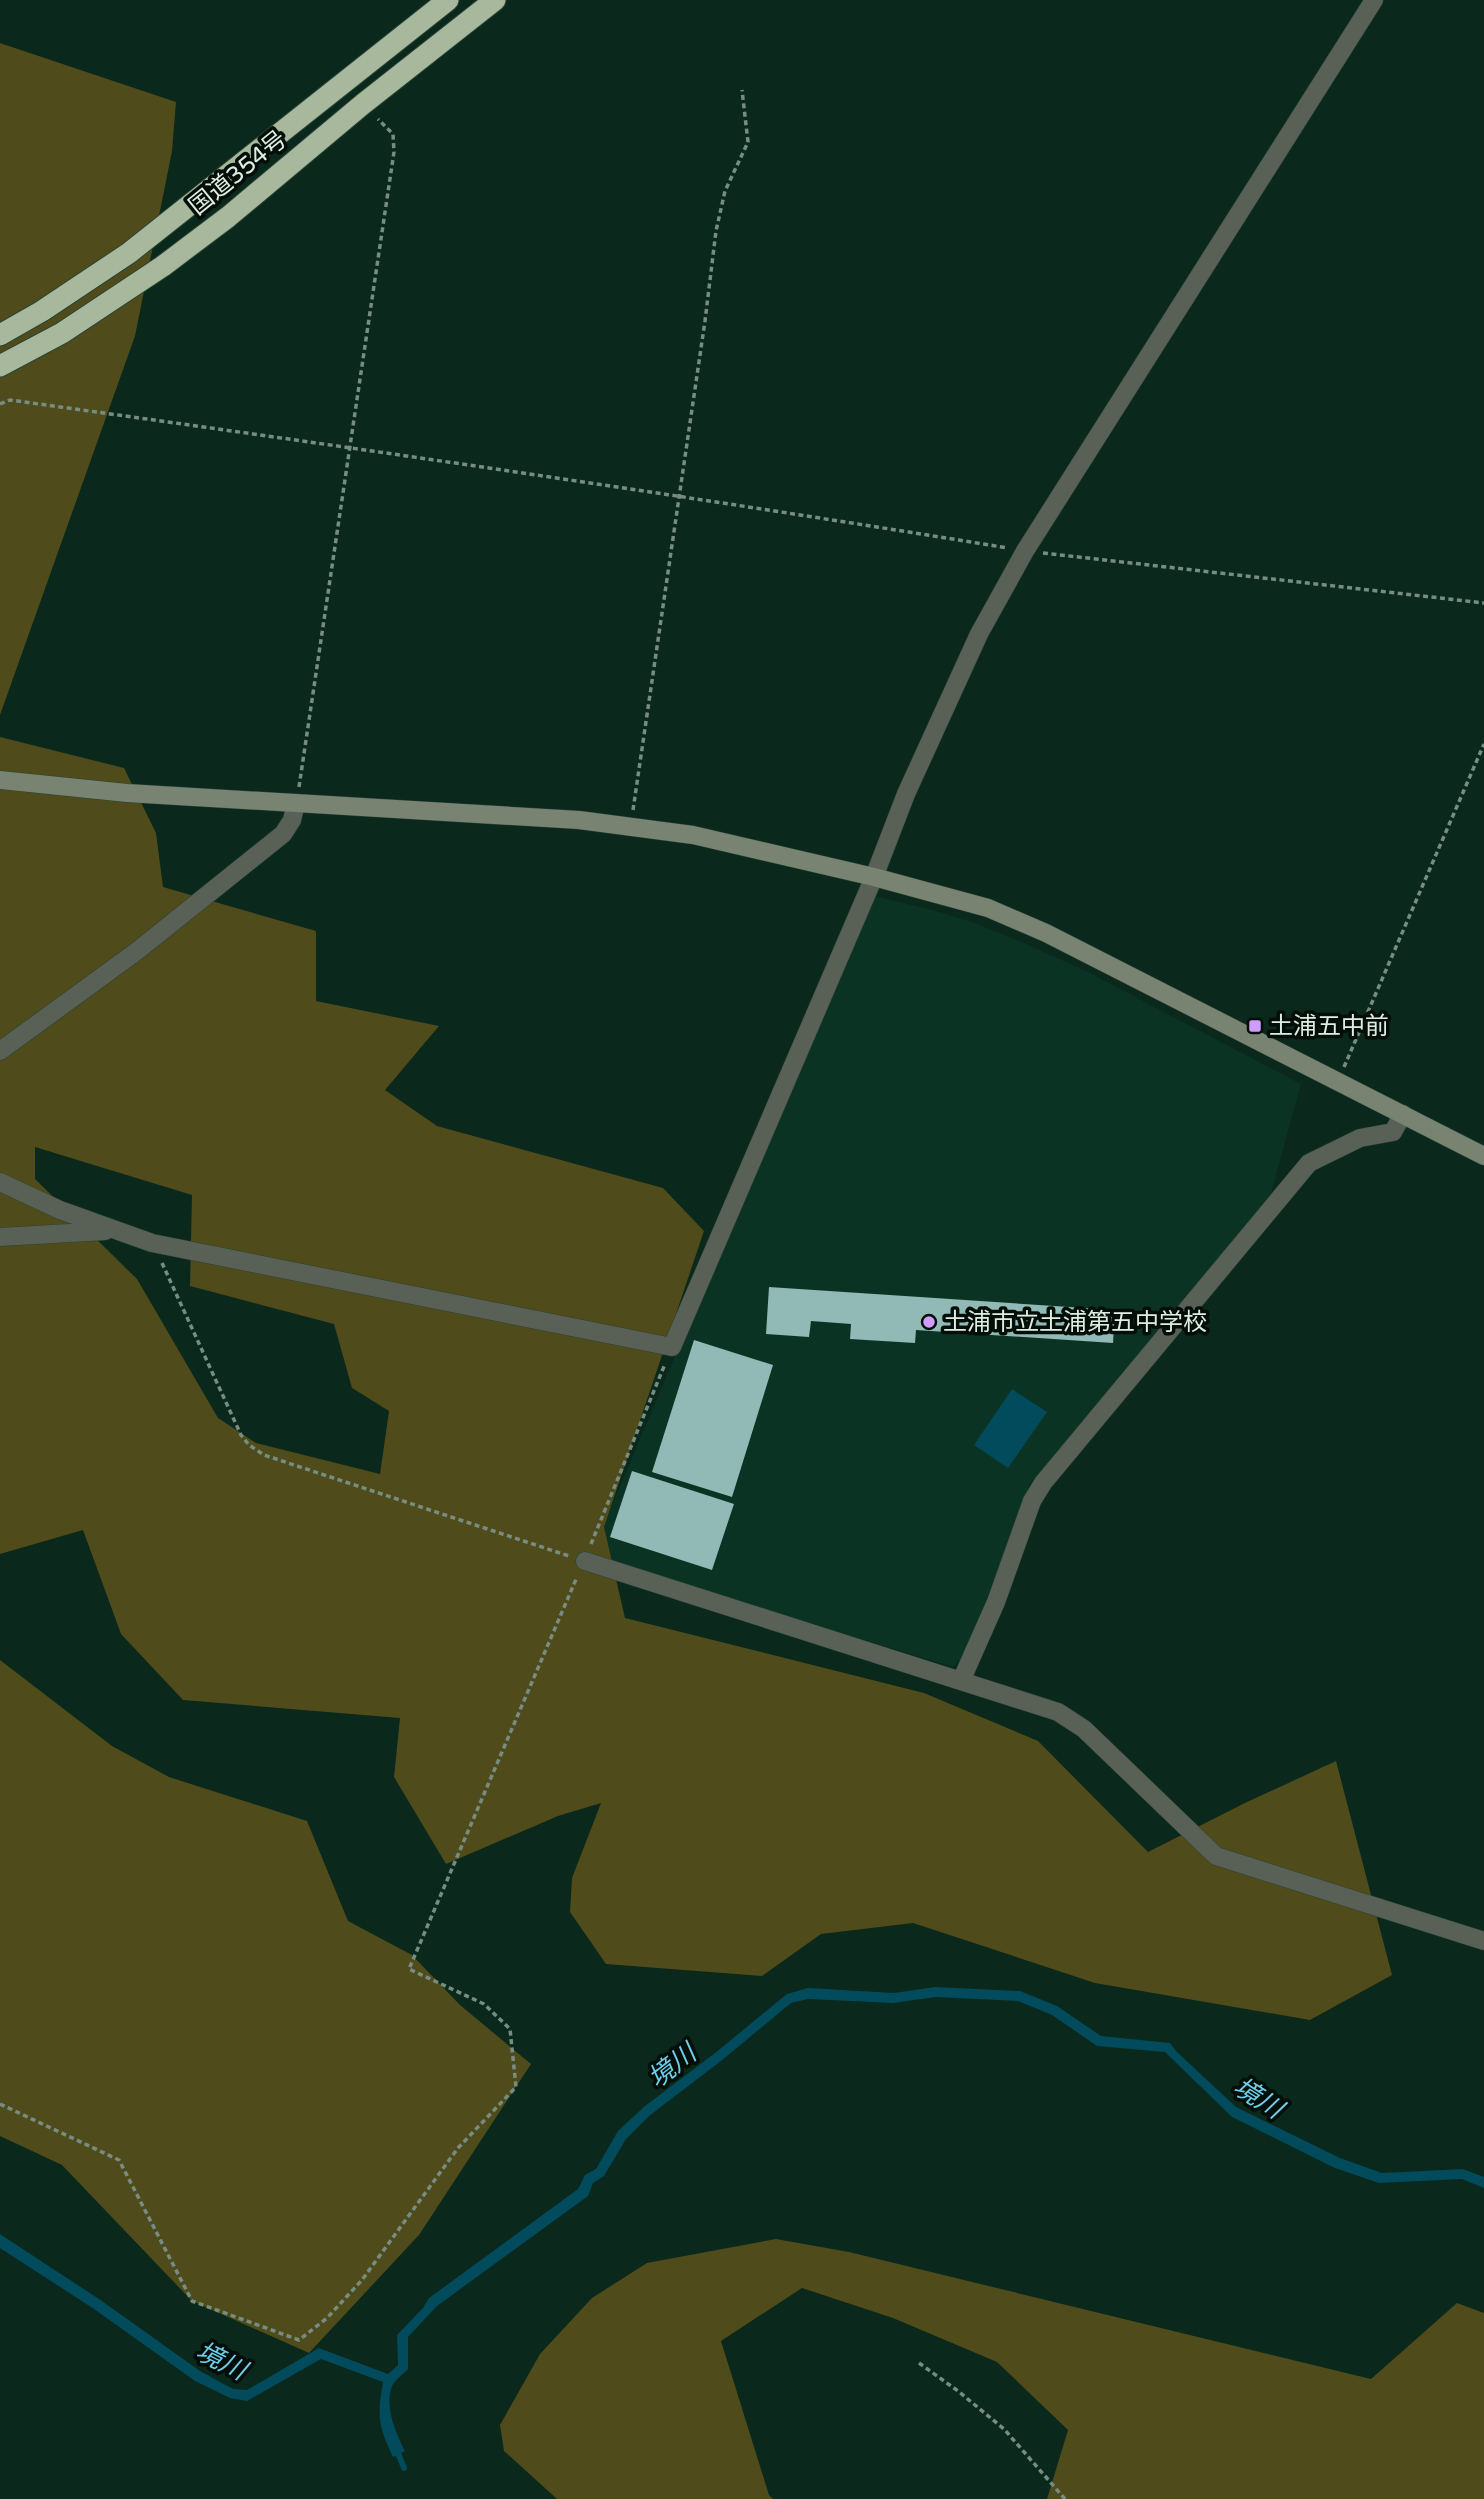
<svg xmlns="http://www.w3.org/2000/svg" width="1484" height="2499" font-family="'Varela Round','Noto Sans JP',sans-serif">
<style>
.built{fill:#0b3323}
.forest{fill:#4f4b1a;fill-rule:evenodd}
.water{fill:#024b5c}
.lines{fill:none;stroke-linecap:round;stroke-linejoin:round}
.stream{stroke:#024b5c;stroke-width:6}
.building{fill:#91b9b6}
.street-casing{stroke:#284437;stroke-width:19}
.secondary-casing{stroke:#284437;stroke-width:19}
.highway-casing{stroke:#284437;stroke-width:23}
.path{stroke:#778d83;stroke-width:3.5;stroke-dasharray:5 3.5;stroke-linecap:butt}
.street{stroke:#596055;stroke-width:18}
.secondary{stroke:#788372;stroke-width:18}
.highway{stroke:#a7b89c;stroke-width:21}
.poi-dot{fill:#d09dff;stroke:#040e08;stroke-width:2.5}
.labels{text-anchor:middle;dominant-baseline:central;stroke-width:7;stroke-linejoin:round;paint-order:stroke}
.street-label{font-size:24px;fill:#ddede4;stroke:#040e08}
.poi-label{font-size:24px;fill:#ddede4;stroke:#040e08;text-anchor:start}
.water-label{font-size:26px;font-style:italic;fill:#6ecdea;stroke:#040e08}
</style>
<rect width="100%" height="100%" fill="#0a281b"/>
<path class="built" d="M870 895 933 910 975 923 1031 946 1088 972 1301 1084 1269 1200 1067 1443 1031 1482 1025 1494 996 1577 962 1658 953 1667 596 1557V1543Z"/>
<path class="forest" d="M0 43 176 102 172 151 135 336 0 715Z
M0 737 124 768 156 833 163 887 316 931V1001L439 1026 385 1090 437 1126 663 1188 704 1231 604 1527 625 1618 924 1693 1038 1741 1148 1852 1247 1802 1336 1761 1392 1975 1310 2020 1095 1983 913 1923 821 1934 762 1976 606 1964 570 1912 572 1878 601 1803 558 1816 446 1864 394 1777 400 1718 183 1700 121 1634 83 1530 0 1554ZM35 1147 192 1195 190 1286 334 1324 352 1388 389 1411 380 1474 256 1443 218 1418 137 1279 35 1179Z
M0 1660 112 1746 169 1777 307 1821 348 1921 412 1955 460 2005 531 2064 419 2235 309 2353 192 2301 62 2165 0 2136Z
M776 2239 849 2252 1371 2379 1457 2303 1484 2313V2499H1047L1068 2430 997 2362 893 2318 802 2288 721 2341 769 2495 773 2499H557L504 2451 500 2425 540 2354 592 2298 647 2263Z"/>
<path class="water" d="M1012 1389 1047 1412 1008 1468 974 1445Z
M935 1987 1020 1991 1057 2006 1101 2036 1170 2043 1177 2052 1236 2107 1340 2158 1382 2173 1463 2169 1484 2177V2188L1462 2179 1379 2183 1335 2168 1232 2117 1165 2052 1097 2046 1052 2015 1018 2001 936 1997 893 2003 808 1999 791 2003 721 2061 649 2116 626 2139 604 2176 593 2183 588 2196 437 2306 408 2337V2369C403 2374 395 2380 392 2386 384 2407 396 2433 405 2451L393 2457C378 2425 377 2416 383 2382L321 2359 247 2401 230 2398 195 2381 94 2309 0 2248V2234L102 2301 200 2371 233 2389 247 2390 319 2348 388 2374 398 2365 397 2335 423 2308 429 2298 578 2189 585 2175 596 2169 618 2131 645 2106 715 2053 787 1994 808 1988 894 1993Z"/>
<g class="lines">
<path class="stream" d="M396 2448 404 2468"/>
</g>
<path class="building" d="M769 1287 1115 1310 1113 1343 916 1330 915 1343 850 1339 851 1324 811 1321 809 1337 766 1334Z
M694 1340 773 1365 732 1497 652 1472Z
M632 1471 734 1504 712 1570 610 1537Z"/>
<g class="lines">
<g class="street-casing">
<path id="street" d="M0 1051 137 951 283 834 292 820 296 803
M0 1182 60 1210 152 1243 672 1347 874 877 906 794 979 634 1025 551 1374 0
M0 1237 105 1231
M585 1561 1058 1712 1084 1729 1216 1856 1484 1941
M961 1681 996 1602 1032 1501 1043 1483 1309 1163 1360 1138 1393 1132 1403 1114"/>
</g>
<g class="secondary-casing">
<path id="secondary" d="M0 780 127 793 579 820 693 835 874 877 988 908 1046 933 1484 1156"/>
</g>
<g class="highway-casing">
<path id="highway" d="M0 335 42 311 129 253 448 0
M0 366 62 333 163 266 228 217 363 104 495 0"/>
</g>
<path class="path" d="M0 404 10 400C343 446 676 494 1008 548
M1043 553 1484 603
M299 787 394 152 393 134 378 119
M633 810 705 321 716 231 725 191 748 142 742 90
M1344 1067 1484 744
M162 1263 241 1435 249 1445 264 1455 569 1556
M591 1544 665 1364
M0 2104 119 2160 192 2301 299 2340 327 2318 362 2280 458 2148 516 2087 510 2029 484 2004 409 1969 577 1577
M919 2363 958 2391 1004 2429 1065 2499"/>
<use href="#street" class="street"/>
<use href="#secondary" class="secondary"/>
<use href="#highway" class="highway"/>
</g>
<g class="poi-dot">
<rect x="1248" y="1019" width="14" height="14" rx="3.5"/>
<circle cx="929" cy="1322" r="7"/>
</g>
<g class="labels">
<g class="street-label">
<text transform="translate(238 173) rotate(-39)">国道354号</text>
</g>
<g class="poi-label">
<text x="1269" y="1026">土浦五中前</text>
<text x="943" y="1322">土浦市立土浦第五中学校</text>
</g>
<g class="water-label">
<text transform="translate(672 2066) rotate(-38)">境川</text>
<text transform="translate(1258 2098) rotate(32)">境川</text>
<text transform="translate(221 2361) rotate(26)">境川</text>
</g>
</g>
</svg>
